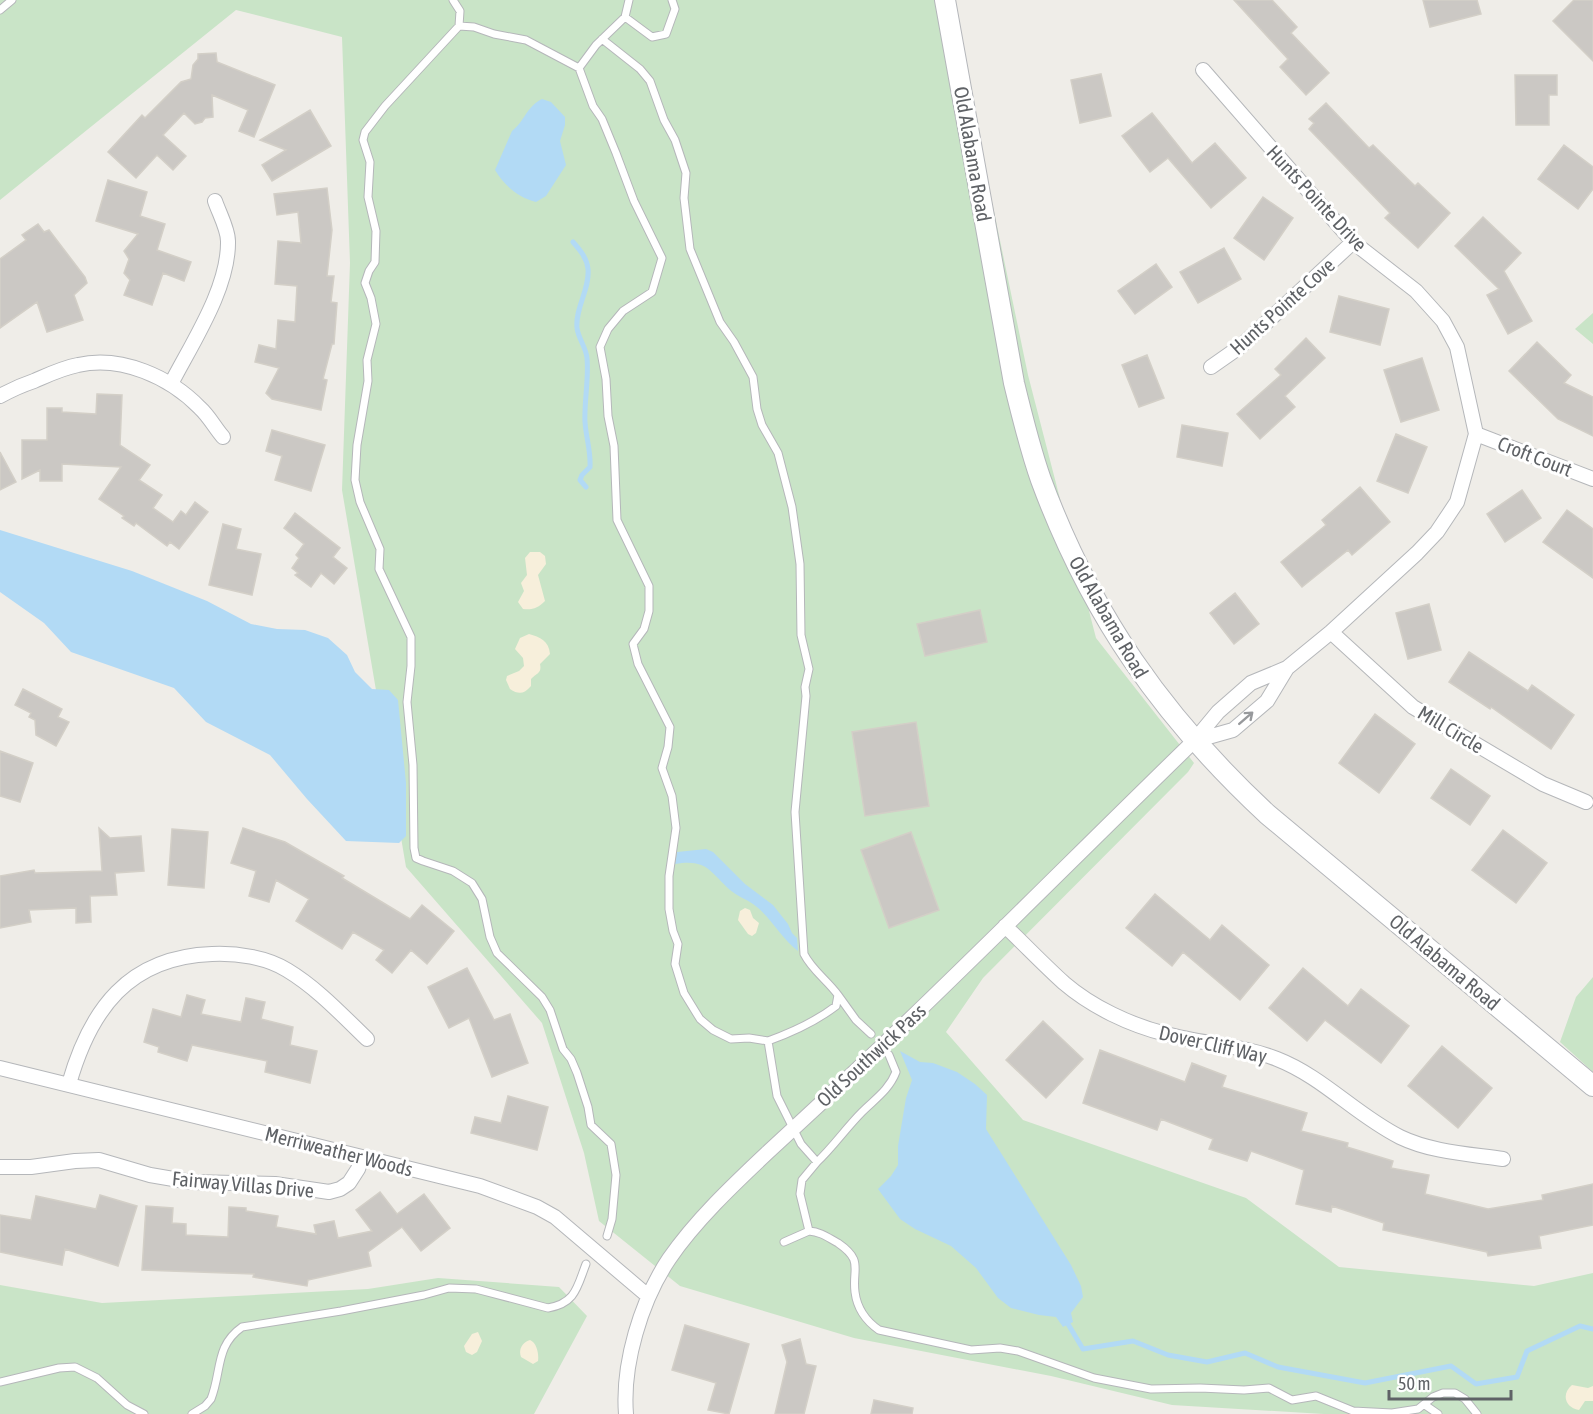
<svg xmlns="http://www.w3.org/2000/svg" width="1593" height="1414" font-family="'Asap Condensed',sans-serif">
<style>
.green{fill:#c9e4c7}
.sand{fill:#f7efdb}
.water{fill:#b2daf5}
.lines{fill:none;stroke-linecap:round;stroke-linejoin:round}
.stream{stroke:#b2daf5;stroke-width:5}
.building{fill:#cbc8c4;stroke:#d3cfc7;stroke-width:1.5}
.service-casing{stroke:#b5b7ba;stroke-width:9}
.minor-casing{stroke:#b5b7ba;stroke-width:16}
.secondary-casing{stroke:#b4b6ba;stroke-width:22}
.service{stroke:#fff;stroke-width:7}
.minor{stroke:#fff;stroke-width:14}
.secondary{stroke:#fff;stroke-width:20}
.oneway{stroke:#97999c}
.labels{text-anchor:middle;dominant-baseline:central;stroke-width:6;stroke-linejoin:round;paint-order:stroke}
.street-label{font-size:20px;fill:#5f6266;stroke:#fff}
</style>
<rect width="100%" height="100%" fill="#efede8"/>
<path class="green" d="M0 0H950L1028 375 1096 638 1194 763 1188 772 983 978 946 1032 1023 1120 1246 1198 1339 1267 1534 1286 1593 1273V1414H1324L1172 1405 1051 1376 854 1338 680 1286 599 1221 584 1153 542 1023 406 867 342 490 350 263 342 37 236 10 0 200Z
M1593 313V344L1575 329Z
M1593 977V1072L1560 1042 1576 997Z
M438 1278 559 1287 587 1316 534 1414H0V1285L102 1303 368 1289Z"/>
<path class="sand" d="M530 552H540L545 556 546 564 538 575 545 601C538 608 533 610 523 609L518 602 524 591 521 583 527 575 525 558Z
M529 634C540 637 549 641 550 654L540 664C542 673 537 673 531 679V686C524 694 519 695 510 689L506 680 507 676 519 671 524 666 523 658 515 649 520 638Z
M745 908 750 910 753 918 759 923 756 933 752 936 748 934 738 920 740 911Z
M478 1332 482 1341 477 1352 472 1355 466 1352 464 1346 472 1334Z
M530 1340C537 1343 539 1354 538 1361L533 1364 521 1357C518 1349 523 1342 530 1340Z
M1572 1385 1588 1388 1593 1386V1401H1585L1579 1410C1565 1408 1561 1394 1572 1385Z"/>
<path class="water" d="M542 99 551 102 565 117V125L560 141 566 165 546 196 536 202C517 197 505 186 495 170L512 131C525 121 526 107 542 99Z
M0 530 132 571 207 601 251 624 277 629 305 630 328 638 347 655 355 672 372 689 389 690 398 700 406 783V836L399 843 346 841 307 799 270 755 206 722 174 688 71 652 44 623 0 592Z
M706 849 713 852 745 884 773 905 788 924 792 933 797 938 798 951C781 938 771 917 753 904 746 899 737 896 730 890 709 871 707 859 675 864L677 852Z
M900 1051 920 1062 933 1063 957 1072 975 1084 987 1095 986 1129 1071 1265 1081 1286 1083 1297 1071 1313 1073 1322 1063 1327 1056 1317 1039 1315 1011 1308 998 1298 976 1268 951 1246 915 1229 900 1219 878 1189 891 1176 898 1165V1146L906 1098 912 1080Z"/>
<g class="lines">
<path class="stream" d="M573 242C580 250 587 258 588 269 590 289 575 308 577 328 578 338 586 347 587 358 589 379 584 401 585 422 586 438 591 451 590 467L582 475 580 480 586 487
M1068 1324 1083 1349 1133 1341 1168 1355 1207 1362 1245 1353 1278 1367 1365 1383 1451 1366 1476 1384 1517 1377 1527 1351 1580 1326 1593 1329"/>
</g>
<path class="building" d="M1234 0H1272L1297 27 1291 33 1329 73 1306 95 1280 67 1288 59Z
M1423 0H1477L1481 14 1430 27Z
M1574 0H1593V61L1553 21Z
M216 53 217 62 275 85 254 137 239 131 248 110 212 95 213 117 205 118 202 122 195 124 184 113 163 135 186 156 173 170 157 155 136 178 108 152 142 115 145 118 181 82 191 79 193 65 198 59V54Z
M1101 74 1111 116 1080 123 1071 80Z
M1515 75H1557V95H1549V125H1516Z
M1326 103 1369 148 1373 145 1415 186 1418 183 1450 213 1418 248 1385 218 1390 213 1309 129 1314 123 1309 119Z
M310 110 331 146 272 181 262 165 286 150 260 140Z
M1152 113 1192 163 1215 143 1246 178 1211 208 1168 158 1150 172 1122 136Z
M1564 145 1593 167V189L1578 209 1538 179Z
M108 180 147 192 140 216 165 224 157 250 191 262 184 281 163 273 152 305 124 295 130 280 124 273 129 259 124 251 138 234 96 221Z
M327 188 332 230 327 276H334L331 302 337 303 334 344H332L323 379 327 380 321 410 272 399 266 393 279 368 255 362 259 345 276 349 278 320 295 322 297 286 275 284 278 241 301 243 298 212 277 215 274 194Z
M1263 197 1293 218 1264 260 1234 238Z
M1483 217 1521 253 1504 271 1532 321 1508 334 1487 295 1499 289 1455 246Z
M38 224 44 232 49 230 85 277 87 283 74 295 83 320 47 332 37 302 0 328V259L26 240 22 235Z
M1224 248 1241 279 1198 303 1180 272Z
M1156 264 1172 287 1135 314 1118 291Z
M1339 296 1389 309 1380 345 1330 332Z
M1306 338 1325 358 1285 396 1295 407 1260 439 1237 414 1281 375 1275 369Z
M1537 342 1571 375 1564 383 1593 397V436L1558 419 1509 371Z
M1147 355 1164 398 1139 407 1122 365Z
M1422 358 1439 410 1401 422 1384 370Z
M97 394 122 395 120 445 150 465 139 480 162 495 153 508 173 522 181 511 186 515 195 502 208 512 179 549 170 542 167 546 136 523 134 526 122 518 124 516 99 499 121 467 62 464V481H40V470L22 479V440H47V408H62V412L96 414Z
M1182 425 1228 433 1222 466 1177 457Z
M272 430 325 445 311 491 275 480 282 456 266 451Z
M1396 434 1427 447 1408 493 1377 481Z
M0 452 16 482 0 490Z
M1360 487 1390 522 1352 555 1348 550 1302 587 1281 562 1326 525 1322 520Z
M1522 490 1541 518 1505 542 1487 514Z
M1567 510 1593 529V578L1543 542Z
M295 513 340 548 333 557 347 568 334 584 321 573 311 587 295 575 298 573 292 568 299 558 296 555 304 544 284 528Z
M223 524 241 529 236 549 261 554 252 595 209 585Z
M1235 593 1259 624 1234 644 1210 613Z
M1429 604 1441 650 1408 659 1396 613Z
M980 610 987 642 925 656 917 624Z
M1469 652 1528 691 1532 685 1574 715 1551 749 1491 707 1490 709 1449 682Z
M23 689 62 709 58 717 69 722 56 746 36 735 35 720 29 717 31 713 15 705Z
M1375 714 1415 744 1379 793 1339 763Z
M916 722 929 806 865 816 852 732Z
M0 751 33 763 20 802 0 796Z
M1451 769 1490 796 1470 825 1431 798Z
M99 828 110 838 141 836 144 871 115 873 117 895 90 896 91 922 76 923V908L29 910 31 922 0 928V876L34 870 35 873 102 871Z
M243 828 285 842 344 876 342 878 410 919 422 905 454 931 427 964 411 950 392 973 376 960 384 950 353 932 342 949 296 921 309 899 276 880 269 902 249 896 256 871 231 863Z
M172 829 208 832 204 888 168 885Z
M1503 830 1547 863 1516 903 1472 870Z
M911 832 939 910 889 928 861 850Z
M1155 894 1210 940 1222 925 1269 965 1240 1000 1183 952 1172 966 1126 928Z
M467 968 494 1020 510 1014 528 1063 492 1077 469 1018 449 1028 428 987Z
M1303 968 1348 1006 1361 989 1409 1026 1381 1063 1325 1020 1307 1041 1269 1008Z
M187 995 205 1000 201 1014 241 1022 246 998 265 1002 261 1019 293 1027 290 1045 317 1051 310 1083 265 1072 267 1061 192 1045 187 1061 158 1052 159 1047 144 1042 153 1009 181 1017Z
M1043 1021 1083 1059 1046 1098 1006 1060Z
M1442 1046 1492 1088 1458 1128 1408 1086Z
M1100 1050 1185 1082 1192 1063 1226 1076 1222 1087 1307 1113 1301 1131 1348 1143 1347 1147 1393 1161 1391 1168 1429 1175 1425 1194 1488 1209 1543 1200 1542 1195 1593 1184V1225L1539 1236 1541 1248 1488 1256 1487 1252 1383 1230 1384 1223 1332 1206 1331 1212 1296 1204 1304 1170 1251 1151 1247 1161 1209 1149 1213 1139 1161 1119 1157 1130 1083 1103Z
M508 1096 548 1107 537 1150 471 1133 475 1117 501 1123Z
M380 1192 397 1214 424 1194 450 1228 421 1251 402 1227 368 1252 371 1266 308 1280 307 1286 253 1277 254 1274 142 1270 146 1206 173 1208 172 1223 186 1224V1235L228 1237 229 1207 246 1208V1211L278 1216 276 1227 316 1234 314 1225 334 1221 338 1238 372 1231 356 1210Z
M100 1195 137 1206 118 1266 65 1249 62 1265 0 1252V1215L31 1220 36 1196 96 1209Z
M685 1325 749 1344 729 1414 708 1410 716 1383 672 1370Z
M800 1339 806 1364 816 1366 804 1414H775L787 1362 782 1345Z
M874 1400 913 1408 912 1414H871Z"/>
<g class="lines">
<g class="service-casing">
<path id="service" d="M453 0 460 11 459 26
M672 0 675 9 666 34 652 37 625 17 596 45 579 68 593 106 602 119 616 153 634 201 662 258 652 292 623 311 608 329 600 347 606 379 608 416 614 446 617 520 649 586V611L644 629 633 644 638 664 670 727 668 747 662 768 672 796 676 828 669 876V909L673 931 678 944 675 964 684 993 700 1019 713 1030 731 1039 749 1038 768 1041 777 1096 801 1144 817 1162 802 1180 800 1194 809 1231 784 1242
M0 10 12 0
M625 17 629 0
M602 39 640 69 650 81 664 120 675 140 686 173 684 198 690 249 720 322 734 342 753 377 757 409 762 425 778 453 792 507 800 564 801 635 809 669 805 687 806 696 795 812 804 954C812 970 827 980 838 995L836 1006C815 1022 793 1032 768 1041
M579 68 526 40 494 34 474 27 459 26 385 106 365 132 363 140 370 162 368 197 376 231 375 262 369 271 365 283 371 298 376 324 367 360 368 381 357 445 355 480 360 502 380 549 379 569 411 637V666L407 702 413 765 414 848 416 858 423 861 453 871 472 883 482 899 490 937 497 953 542 997 550 1010 563 1049 571 1059 577 1073 588 1107 591 1125 611 1144 616 1175 612 1219 607 1236
M838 995 856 1020 871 1034
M817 1162C833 1147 846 1128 862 1112 875 1099 889 1090 896 1072L889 1055
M809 1231C821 1232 827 1237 838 1243 864 1261 852 1268 855 1292 857 1308 866 1321 879 1330L971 1350 1000 1348 1018 1351 1094 1378 1151 1389 1200 1388 1244 1390 1269 1388 1292 1400 1316 1396 1353 1411 1392 1413 1418 1409 1433 1397 1443 1393H1455L1465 1399 1477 1414
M0 1382 59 1368 75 1367 97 1378 127 1405 144 1414
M1425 1405 1438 1414
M192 1414 205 1406 211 1399C222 1371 215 1346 242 1327L341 1311 424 1295 449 1288 476 1289 548 1308C576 1303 577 1287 586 1264"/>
</g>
<g class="minor-casing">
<path id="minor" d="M1211 367 1241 346 1353 242
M171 384C192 343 229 288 228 241 228 229 219 213 215 201
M0 396C11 390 22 385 34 381 48 375 62 368 78 365 121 355 170 377 200 408 209 416 215 428 223 437
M1476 434 1593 479
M1331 632 1413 707 1543 784 1586 802
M1194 741 1233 730 1267 701 1287 668
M1005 926C1025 945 1044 965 1064 983 1092 1007 1130 1025 1166 1034 1202 1044 1242 1045 1277 1059 1323 1077 1356 1115 1400 1137 1431 1152 1469 1154 1503 1159
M0 1068 480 1186 537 1207 555 1217 648 1296
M69 1084C90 1010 128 957 212 954 237 953 266 957 287 970 317 988 342 1015 367 1039
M0 1167H31L75 1161 99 1160 150 1175 191 1182 275 1184 329 1192 340 1189 349 1183 358 1169 362 1157
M626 1414C622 1364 641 1301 669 1259 695 1221 733 1185 767 1153 806 1117 845 1081 883 1045 988 945 1090 842 1194 741L1218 712 1251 683 1287 668 1331 632 1417 553 1437 532 1457 502 1476 434 1457 347 1443 321 1416 291 1353 242 1203 70"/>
</g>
<g class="secondary-casing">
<path id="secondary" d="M945 0 1014 383C1022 416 1030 449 1041 480 1091 615 1162 716 1267 814L1593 1086"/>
</g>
<use href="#service" class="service"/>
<use href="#minor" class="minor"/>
<use href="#secondary" class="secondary"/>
</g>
<defs><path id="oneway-shaft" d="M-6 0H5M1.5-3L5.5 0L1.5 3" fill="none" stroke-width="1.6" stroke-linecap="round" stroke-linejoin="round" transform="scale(1.5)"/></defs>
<use class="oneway" href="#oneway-shaft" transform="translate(1246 718) rotate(-41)"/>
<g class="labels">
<g class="street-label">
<text transform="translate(973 154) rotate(80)">Old Alabama Road</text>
<text transform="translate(1317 198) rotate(47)">Hunts Pointe Drive</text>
<text transform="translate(1282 306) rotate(-42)">Hunts Pointe Cove</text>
<text transform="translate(1535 456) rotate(21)">Croft Court</text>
<text transform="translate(1109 617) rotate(60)">Old Alabama Road</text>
<text transform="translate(1451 729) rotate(31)">Mill Circle</text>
<text transform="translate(1445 962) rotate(40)">Old Alabama Road</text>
<text transform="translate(1213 1044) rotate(13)">Dover Cliff Way</text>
<text transform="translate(871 1055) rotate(-43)">Old Southwick Pass</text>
<text transform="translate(339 1151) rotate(14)">Merriweather Woods</text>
<text transform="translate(243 1184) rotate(5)">Fairway Villas Drive</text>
</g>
</g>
<path d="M1389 1390v9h122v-9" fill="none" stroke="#5f6266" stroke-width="3"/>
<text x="1398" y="1390" font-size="18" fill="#5f6266" stroke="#ffffff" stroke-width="4.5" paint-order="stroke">50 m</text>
</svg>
